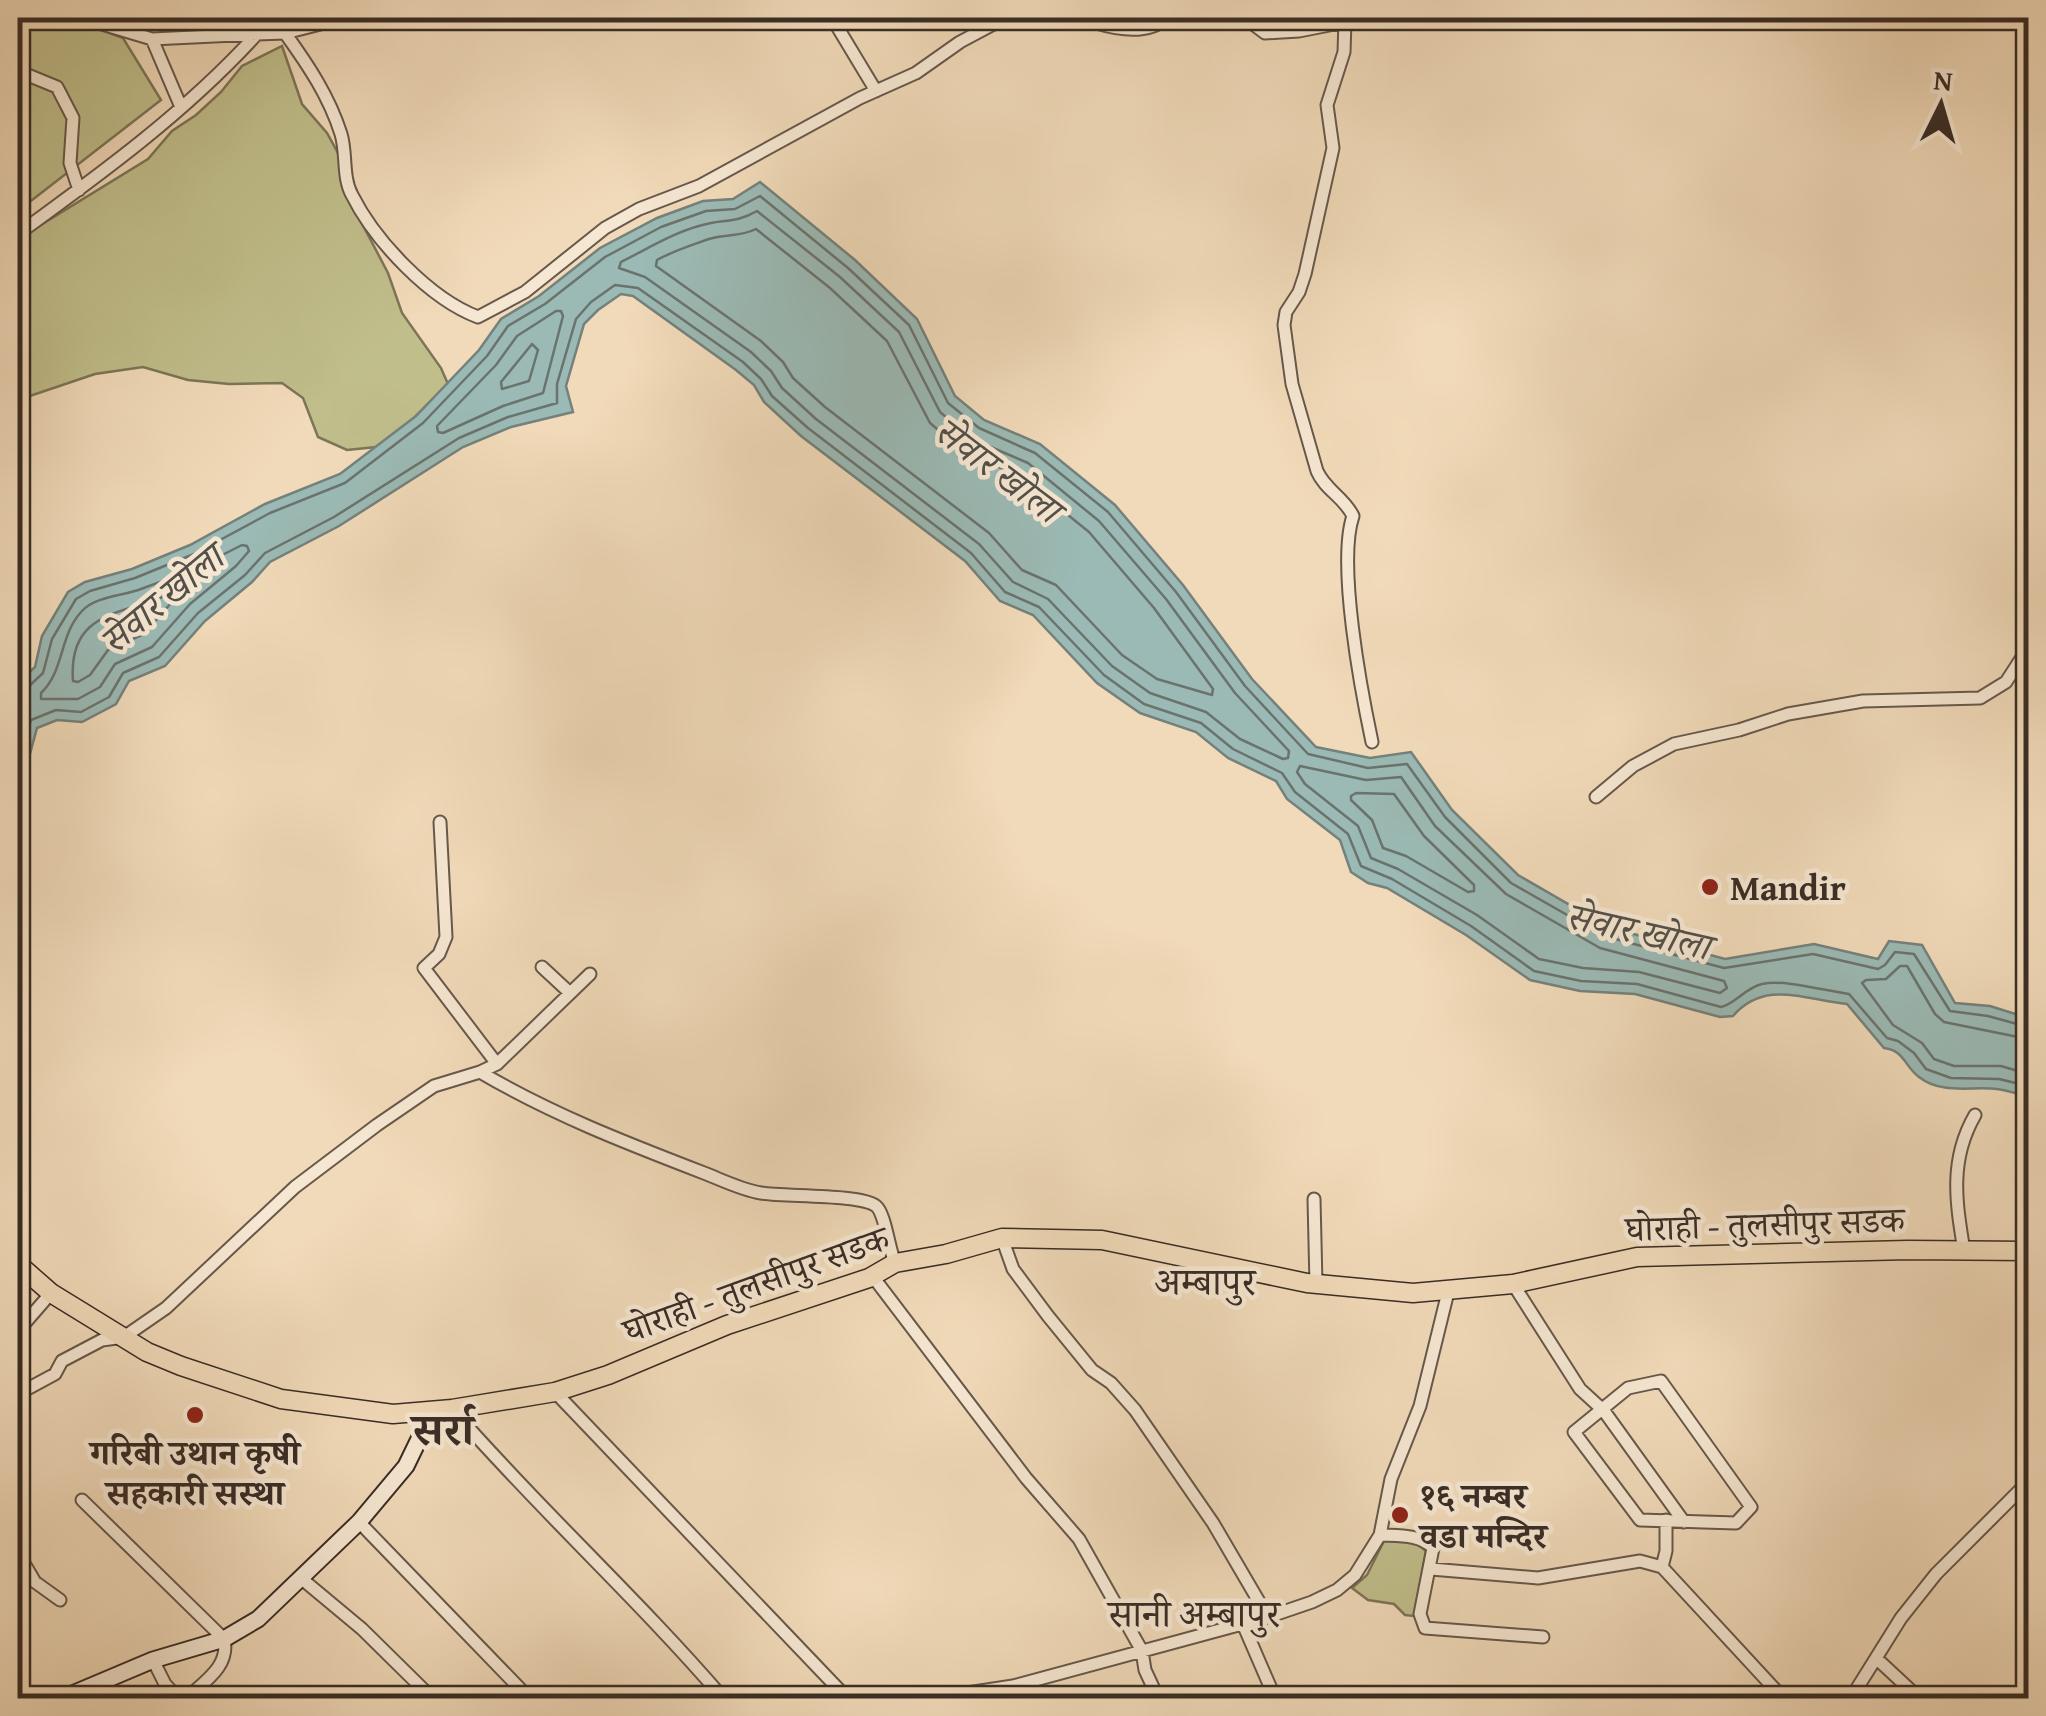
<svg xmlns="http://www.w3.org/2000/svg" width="2046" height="1716" font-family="'Gentium Book Plus','Noto Serif Devanagari',serif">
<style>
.green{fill:#c0be8b;stroke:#7c7558;stroke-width:2.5}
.water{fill:#9bbab5;stroke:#74817c;stroke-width:2.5}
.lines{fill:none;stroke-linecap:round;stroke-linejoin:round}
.shore{stroke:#6a736e;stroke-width:2.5}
.street-casing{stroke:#67584b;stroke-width:15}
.secondary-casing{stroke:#392c26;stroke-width:19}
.primary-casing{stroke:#392c26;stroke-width:21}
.street{stroke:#f6e7d2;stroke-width:11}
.secondary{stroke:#f6e7d2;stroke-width:15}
.primary{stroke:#f1dab9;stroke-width:18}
.poi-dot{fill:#8f2418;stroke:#f6e7d2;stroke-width:4}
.labels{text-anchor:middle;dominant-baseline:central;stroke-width:9;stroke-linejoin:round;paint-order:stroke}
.poi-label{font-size:35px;font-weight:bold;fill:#392c26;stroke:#f6e7d2;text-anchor:start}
.street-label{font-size:35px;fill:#392c26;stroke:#f6e7d2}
.water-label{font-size:38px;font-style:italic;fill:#52504a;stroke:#f6e7d2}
.neighbourhood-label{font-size:38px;fill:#392c26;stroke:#f6e7d2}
.district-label{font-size:45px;font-weight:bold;fill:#392c26;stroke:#f6e7d2}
</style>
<rect width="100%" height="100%" fill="#f1dab9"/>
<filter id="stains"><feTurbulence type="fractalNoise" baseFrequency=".002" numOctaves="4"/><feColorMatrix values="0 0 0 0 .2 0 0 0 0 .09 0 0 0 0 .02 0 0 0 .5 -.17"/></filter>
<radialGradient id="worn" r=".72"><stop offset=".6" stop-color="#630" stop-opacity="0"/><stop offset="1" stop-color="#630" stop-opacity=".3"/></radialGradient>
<path class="green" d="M18 18H70L123 38 161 100 18 211Z
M282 46 302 104 327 133 338 153 346 193 388 273 402 313 441 368 448 384 386 446 347 450 318 437 303 398 282 383 229 384 188 380 143 367 95 374 18 400V239L148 159 172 131 196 115 221 92 242 66Z
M1385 1539 1416 1543 1426 1551 1414 1616 1405 1615 1394 1604 1368 1600 1352 1588 1367 1575Z"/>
<path class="water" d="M760 182 855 260 917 319 955 396 984 420 1040 444 1115 505 1183 585 1252 679 1316 747 1370 758 1411 752 1452 810 1518 875 1608 927 1725 959 1814 944 1878 959 1889 941 1922 945 1955 1003 1990 1006 2028 1018V1096C2018 1095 2008 1090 1997 1089 1972 1086 1942 1095 1919 1077 1905 1067 1904 1050 1884 1048L1847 1004C1805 1000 1765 979 1733 1016L1720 1017 1635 994 1580 991 1530 980 1466 935 1387 888 1368 883 1351 872 1340 840 1287 799 1276 781 1228 758 1196 732 1140 713 1097 683 1033 615 1000 601 965 561 801 436 764 402 754 385 736 370 633 296 621 294 598 310 584 324 566 386 573 412 511 427 463 447 339 526 270 562 252 582 205 621 165 666 129 681 116 704 82 722 57 720 37 728 18 798V683L35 667 42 636 68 592 85 582 132 569 190 545 265 504 340 474 416 416 479 350 501 319 539 296 600 248 657 218 703 201 733 199Z"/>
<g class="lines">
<path class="shore" d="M757 211 840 277 899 332 940 412 972 439 1028 463 1099 521 1166 599 1235 693 1289 751 1288 758 1283 759 1240 739 1206 712 1150 693 1112 666 1048 599 1013 582 979 544 816 419 782 388 771 371 751 352 645 277 619 268 621 262C649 248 679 229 711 223 729 220 740 221 757 211Z
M756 229 830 288 887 341 930 423 964 452 1020 476 1089 532 1154 608 1213 689 1212 695 1157 679 1122 655 1056 585 1022 570 989 533 825 407 793 378 783 362 761 341 656 266 657 260C673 251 692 245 709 239 726 234 740 237 756 229Z
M556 311H561L563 316 543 393 503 406 443 433 438 432 437 426 496 365 517 336Z
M532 344 538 350 529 381 502 389 501 382Z
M242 545 247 546 249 551 236 566 190 604 152 647 115 664 100 687 78 699H41V693C65 670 59 635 82 611 96 596 123 596 141 589 175 577 210 562 242 545Z
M165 596 170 597 171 603 144 634 108 650 90 675 78 682 73 681C68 613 118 615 165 596Z
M18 690 27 688 43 673 52 639 76 599 90 591 135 578 194 554 270 513 345 483 423 423 487 356 508 326 545 304 605 257 661 227 706 211 735 209 760 196 848 268 909 325 948 403 979 428 1035 453 1108 512 1176 592 1245 686 1308 754 1368 768 1407 764 1445 817 1511 883 1604 936 1724 968 1813 954 1878 969 1885 965 1895 952 1914 954 1950 1011 1988 1016 2028 1027
M18 762 31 720 56 710 81 712 109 697 123 673 159 657 198 613 245 575 265 553 334 517 459 438 508 417 557 403V384L576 319 591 302 615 285 638 288 743 362 761 379 772 396 808 428 971 553 1005 592 1039 607 1104 675 1144 704 1201 723 1233 749 1282 773 1295 792 1348 834 1361 866 1392 879 1471 926 1534 971 1581 981 1637 984 1721 1007C1735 1004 1745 988 1762 984 1785 979 1825 991 1849 994L1887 1038 1898 1041 1914 1053 1926 1069 1951 1078 1999 1079 2028 1086
M1300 766 1366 780 1401 777 1435 826 1506 894 1600 948 1724 981 1727 988 1720 993 1639 972 1583 968 1539 959 1477 915 1398 869 1371 858 1358 826 1305 784 1297 772Z
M1356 793 1394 794 1424 836 1474 885V891L1468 892 1406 856 1383 848 1372 820 1351 800V796Z
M2028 1039 1944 1022 1935 1014 1907 966H1900L1886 979 1866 980 1862 983 1893 1025 1922 1043 1934 1059 1954 1066H2001L2028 1074"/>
<g class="street-casing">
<path id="street" d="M82 18 152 39 257 34
M832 18 876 91
M1080 18C1106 27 1144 38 1167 18
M1245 18 1265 33 1299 31 1365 18
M1792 18 1798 22 1806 18
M1345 22 1344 52 1327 105 1333 148 1305 274 1299 292 1286 312 1284 325 1292 384 1317 471C1325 490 1344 497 1353 516 1337 563 1361 690 1372 742
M285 33C308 65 329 96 341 134 347 153 342 177 352 195 375 241 430 299 478 317L525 292 605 228 639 209 699 186 860 98 916 73 960 42 1005 18
M152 39 181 107
M18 71 57 87 73 118 70 163 79 190
M18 234C102 173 186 112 257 34L285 33 344 18
M1596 797 1633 766 1674 744 1739 730 1788 714 1863 701 1980 698 2006 682 2028 648
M440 822 446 937 439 954 424 968 497 1064
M542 967 570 993
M480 1072 497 1064 590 974
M1314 1199 1316 1284
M1002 1238 1013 1269 1048 1316 1092 1370 1111 1383 1135 1410 1213 1523 1268 1617
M1964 1251C1956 1202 1949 1160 1975 1115
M869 1278 877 1282 1026 1478 1079 1539 1142 1651 1145 1670 1158 1698
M1513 1284 1580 1389 1604 1411 1684 1522
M18 1331 51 1293
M1661 1381 1751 1507 1736 1523 1640 1520 1574 1432 1628 1388Z
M555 1392 847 1698
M18 1394 55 1374 62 1361 102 1340 124 1337 166 1308 295 1187 377 1125 434 1086 480 1072C551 1114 626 1143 704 1173 722 1180 742 1190 761 1193 784 1197 861 1194 876 1206 885 1213 889 1249 895 1263
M452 1409C539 1509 637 1598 723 1698
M82 1500 224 1639C230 1666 205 1681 187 1698
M1666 1520V1551L1662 1567 1783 1698
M359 1522 529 1698
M1380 1535C1398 1536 1420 1534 1433 1548L1420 1614 1425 1628 1543 1637
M18 1560 25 1565 35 1582 60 1600
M1431 1569 1538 1578 1640 1561 1662 1567
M302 1579 362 1629 432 1698
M1243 1624 1275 1698
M1876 1658 1919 1698
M153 1660 165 1684 178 1698
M956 1698 967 1693 1013 1686 1268 1617 1312 1602 1337 1590 1355 1575 1380 1535 1391 1479 1420 1406 1448 1292
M1851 1698 1901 1618 1936 1574 2028 1482"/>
</g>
<g class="secondary-casing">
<path id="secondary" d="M63 1698 153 1660 224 1639 258 1619 359 1522 406 1466 422 1433V1413"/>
</g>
<g class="primary-casing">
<path id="primary" d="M18 1264 51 1293 147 1352 181 1366 281 1399 393 1414 452 1409 555 1392 608 1375 727 1325 869 1278 895 1263 946 1254 1002 1238 1102 1240 1307 1283 1413 1293 1513 1284 1637 1257 1908 1250 2028 1251"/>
</g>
<use href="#street" class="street"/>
<use href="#secondary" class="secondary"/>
<use href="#primary" class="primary"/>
</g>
<g class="poi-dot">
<circle cx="1710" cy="887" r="10"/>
<circle cx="195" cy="1415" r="10"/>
<circle cx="1400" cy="1515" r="10"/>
</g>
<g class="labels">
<g class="poi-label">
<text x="1730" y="887">Mandir</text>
<text x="195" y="1452" text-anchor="middle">गरिबी उथान कृषी<tspan x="195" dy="40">सहकारी सस्था</tspan></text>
<text x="1420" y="1495">१६ नम्बर<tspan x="1420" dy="40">वडा मन्दिर</tspan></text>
</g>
<g class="street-label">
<text transform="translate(1765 1224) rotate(-2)">घोराही - तुलसीपुर सडक</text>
<text transform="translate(756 1284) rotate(-20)">घोराही - तुलसीपुर सडक</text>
</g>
<g class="water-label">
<text transform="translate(998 469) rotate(37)">सेवार खोला</text>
<text transform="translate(161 599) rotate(-40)">सेवार खोला</text>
<text transform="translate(1638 930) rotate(13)">सेवार खोला</text>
</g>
<g class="neighbourhood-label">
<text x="1205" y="1281">अम्बापुर</text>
<text x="1194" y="1613">सानी अम्बापुर</text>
</g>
<g class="district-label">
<text x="443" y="1428">सर्रा</text>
</g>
</g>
<rect width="2046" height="1716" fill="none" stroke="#f1dab9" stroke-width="60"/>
<rect x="20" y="20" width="2006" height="1676" fill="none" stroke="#392c26" stroke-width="5"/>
<rect x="30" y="30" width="1986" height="1656" fill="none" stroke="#392c26" stroke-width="2.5"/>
<g transform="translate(1941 105) rotate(5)" stroke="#f6e7d2" stroke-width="8" paint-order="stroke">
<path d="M0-8L18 38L0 25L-18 38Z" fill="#392c26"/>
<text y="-15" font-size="28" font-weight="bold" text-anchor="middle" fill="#392c26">N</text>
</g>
<rect width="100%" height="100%" filter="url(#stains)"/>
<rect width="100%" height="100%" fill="url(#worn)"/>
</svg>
